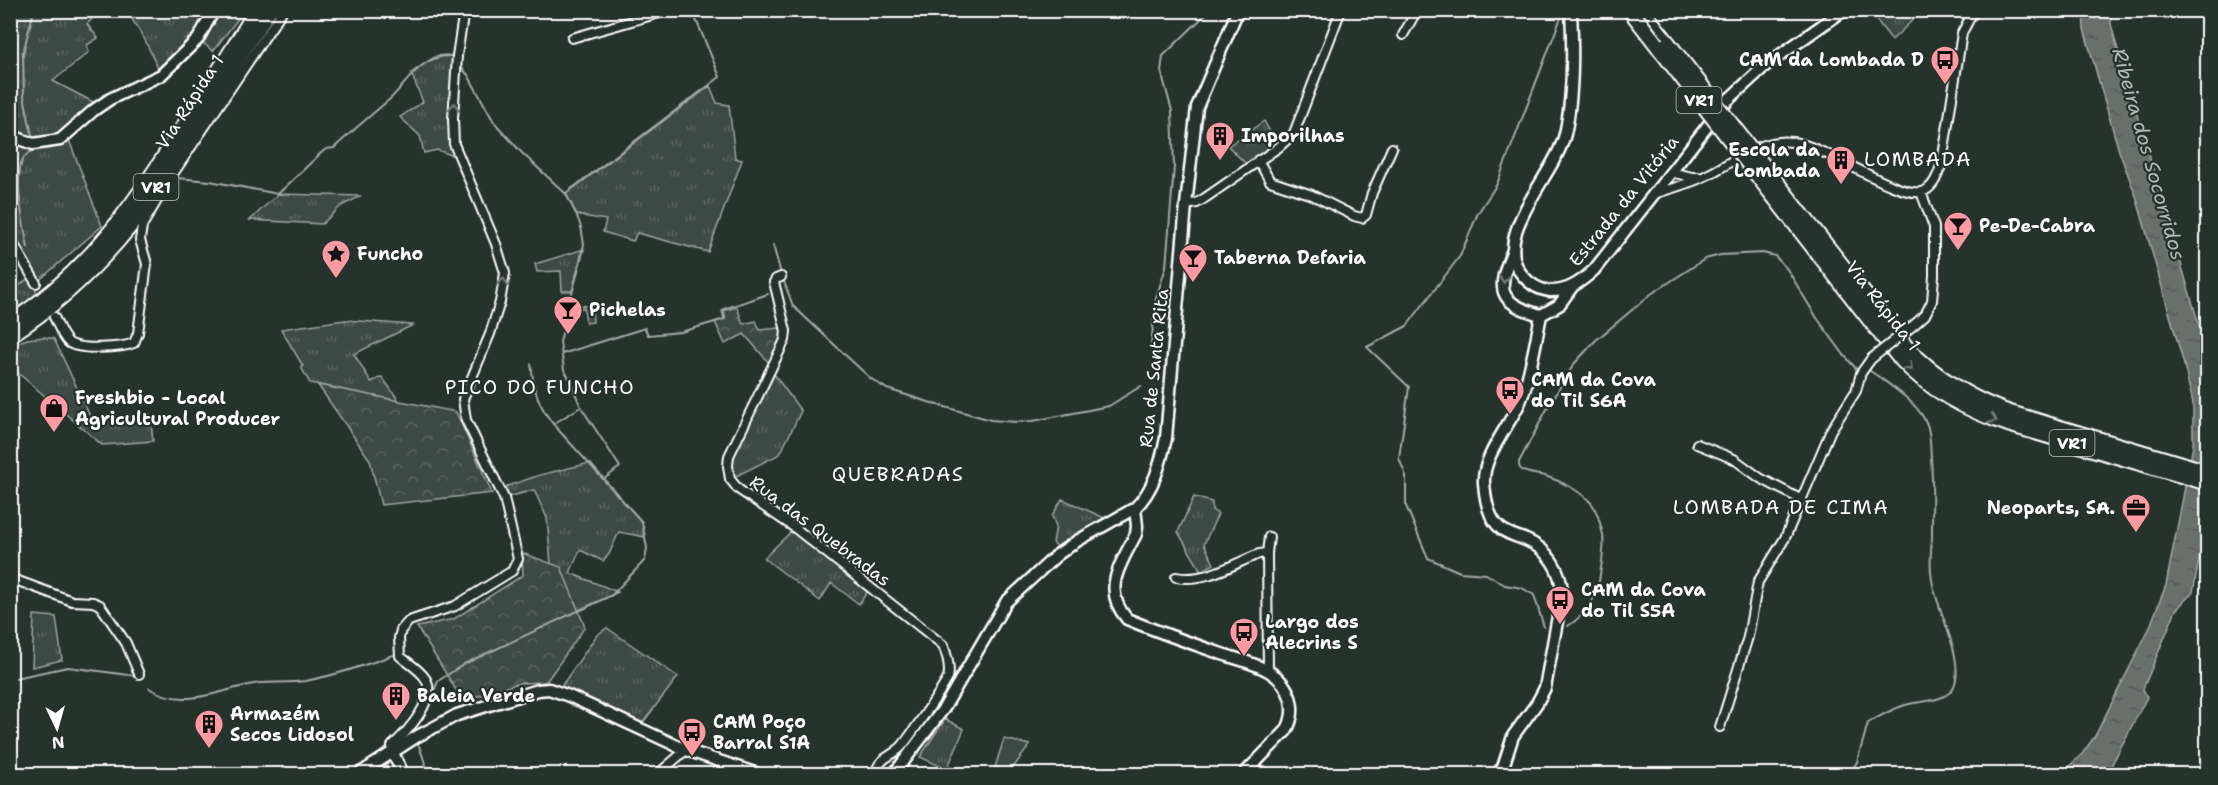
<svg xmlns="http://www.w3.org/2000/svg" width="2218" height="785" font-family="'Shantell Sans',sans-serif">
<style>
.grass{fill:url(#grass-tufts);stroke:#9ea4a2;stroke-width:1.5}
.forest{fill:url(#forest-crowns);stroke:#9ea4a2;stroke-width:1.5}
.park{fill:#3e4944;stroke:#9ea4a2;stroke-width:1.5}
.water{fill:url(#water-ripples);stroke:#a4a9a7;stroke-width:1.5}
.lines{fill:none;stroke-linecap:round;stroke-linejoin:round}
.stream{stroke:#a4a9a7;stroke-width:2}
.minor-casing{stroke:#fff;stroke-width:12}
.tertiary-casing{stroke:#fff;stroke-width:15}
.secondary-casing{stroke:#fff;stroke-width:15}
.trunk-casing{stroke:#fff;stroke-width:18}
.minor{stroke:#26332d;stroke-width:8}
.tertiary{stroke:#26332d;stroke-width:10}
.secondary{stroke:#26332d;stroke-width:10}
.trunk{stroke:#26332d;stroke-width:14}
.minor-bridge-casing{stroke:#fff;stroke-width:12;stroke-linecap:butt}
.trunk-bridge-casing{stroke:#fff;stroke-width:18;stroke-linecap:butt}
.minor-bridge{stroke:#26332d;stroke-width:8}
.trunk-bridge{stroke:#26332d;stroke-width:14}
.oneway{stroke:#727a76}
.labels{text-anchor:middle;dominant-baseline:central;stroke-width:4.5;stroke-linejoin:round;paint-order:stroke}
.shield{fill:#26332d;stroke:#bec2c0;stroke-width:1.5}
.shield-label{font-size:16px;font-weight:bold;fill:#fff}
.poi-label{font-size:18px;font-weight:bold;fill:#fff;stroke:#26332d;text-anchor:start}
.street-label{font-size:18px;fill:#fff;stroke:#26332d}
.water-label{font-size:20px;font-style:italic;fill:#b3b8b6;stroke:#26332d}
.neighbourhood-label{font-size:20px;letter-spacing:1.5px;fill:#fff;stroke:#26332d}
</style>
<defs>
<pattern id="grass-tufts" width="24" height="20" patternUnits="userSpaceOnUse" patternTransform="scale(1.5)"><rect width="24" height="20" fill="#3e4944"/><path d="M3 7l-1-3M5 7V3M7 7l1-3M15 17l-1-3M17 17v-4M19 17l1-3" fill="none" stroke="#5b6460"/></pattern>
<pattern id="forest-crowns" width="20" height="18" patternUnits="userSpaceOnUse" patternTransform="scale(1.5)"><rect width="20" height="18" fill="#3e4944"/><path d="M2 6a3 3 0 1 1 6 0M12 15a3 3 0 1 1 6 0" fill="none" stroke="#5b6460"/></pattern>
<pattern id="water-ripples" width="26" height="14" patternUnits="userSpaceOnUse" patternTransform="scale(1.5)"><rect width="26" height="14" fill="#67706c"/><path d="M2 4q2-2 4 0t4 0M15 11q2-2 4 0t4 0" fill="none" stroke="#575a59"/></pattern>
</defs>
<rect width="100%" height="100%" fill="#26332d"/>
<filter id="ink" filterUnits="userSpaceOnUse"><feTurbulence type="fractalNoise" baseFrequency=".0167" numOctaves="2"/><feDisplacementMap in="SourceGraphic" scale="12" xChannelSelector="R" yChannelSelector="G"/><feConvolveMatrix kernelMatrix="1 2 1 2 8 2 1 2 1" color-interpolation-filters="sRGB"/></filter>
<g filter="url(#ink)">
<path class="grass" d="M1882 10H1922V11L1892 40 1874 17Z
M10 11H100L87 24 98 38 87 45 89 52 53 81 97 104 62 134 35 139 11 129Z
M127 11H205L211 16 214 11H244L213 51 198 39 161 75 145 40Z
M445 55 457 56 453 119 460 158 437 150 424 153 420 136 400 117 423 102 411 73 436 56Z
M710 86 717 103 729 105 735 158 742 160 708 252 637 233 633 241 603 232 606 220 577 215 566 194Z
M1264 121 1277 144 1247 165 1228 146Z
M69 140 102 226 36 283 11 229 10 145 34 149Z
M278 194 361 196 341 206 322 224 250 220Z
M584 249 573 291H562L561 271 537 272 535 264Z
M29 278 38 294 11 314V292Z
M570 305 592 306 593 322 586 323 584 308H570Z
M345 320 413 325 354 354 371 382 382 377 399 401 310 383 301 367 303 366 281 329Z
M44 337 54 339 92 420 150 414 153 441 102 445 11 367V345L27 339Z
M771 370 801 411 780 454 730 479 728 466Z
M590 463 642 522 645 537 619 532 609 554 603 561 580 550 570 573 618 592 578 612 561 568 551 564 547 518 534 490 504 498 499 489 540 475Z
M1194 497 1212 502V510L1218 514 1204 544 1214 564 1201 571 1178 532Z
M1062 499 1105 518 1058 547 1053 543 1056 526 1052 516Z
M795 528 870 588 859 604 831 583 820 601 764 558Z
M34 615 56 617 62 660 32 667Z
M607 628 678 677 641 725 560 688 597 635Z
M945 719 964 729 947 769 920 757Z"/>
<path class="forest" d="M737 307 743 324 756 321 760 330 779 328 782 332 770 364 744 334 725 344 715 322 724 319 722 311Z
M318 385 456 412 492 493 381 505 370 460Z
M522 553 561 567 585 627 546 682 519 683 463 701 417 627 454 619 523 575Z"/>
<path class="park" d="M1004 739 1030 745 1009 773 995 767Z"/>
<path class="water" d="M2083 11H2111V24L2116 43 2207 352V518L2193 592 2176 610 2143 689 2147 697 2111 766 2102 774H2061L2082 754 2095 736 2149 629 2166 585 2193 446V403L2183 361 2136 196 2119 151 2084 29Z"/>
<g class="lines">
<path class="stream" d="M459 65 468 75 494 122 522 153 566 194 577 216 581 227 584 244 560 342 564 370 568 376 581 407 620 467 604 479
M33 141 24 96 23 53 34 10
M177 178 210 181 278 194 321 153 326 149 334 148C352 131 371 115 390 99 409 81 422 54 452 56
M566 193 720 77 692 10
M773 245 781 274
M28 248C24 227 13 178 23 159 25 155 31 152 34 149V146
M783 279 793 306 870 378 887 389 938 405 991 420 1016 422 1033 421 1109 406 1141 386
M1151 345 1156 298 1166 267 1174 167 1172 111 1161 71 1163 56 1210 10
M562 354 645 328 648 335 681 332 725 319 724 309 768 294
M531 364C534 390 537 403 553 424
M1568 626C1584 616 1596 599 1599 581 1601 568 1605 548 1603 535 1601 526 1598 512 1592 504 1581 491 1561 481 1545 476 1538 474 1527 474 1522 470 1519 468 1519 466 1519 462L1547 409 1574 364 1595 341 1651 294 1705 259 1721 255 1763 253 1775 256 1787 269 1817 318 1844 355 1858 371
M1544 627 1534 595 1522 588 1505 585 1486 574 1460 572 1428 558 1406 506V476L1399 458 1409 387 1367 347 1407 326 1460 256 1478 213 1497 184 1563 12
M10 679 68 667 136 676
M149 688C186 711 222 688 260 683 275 682 291 683 306 681 336 675 364 666 393 655
M435 689 438 681 464 664 612 595 645 560 647 548 642 522 553 424 579 408
M419 746 429 774
M1849 774 1857 762 1868 723C1880 716 1892 709 1905 705 1918 701 1943 702 1952 690 1968 666 1938 611 1933 585 1929 569 1931 551 1932 535 1932 509 1933 483 1931 458 1930 446 1931 432 1926 422 1916 401 1887 383 1869 370L1866 373"/>
<g class="minor-casing">
<path id="minor" d="M1403 35 1417 10
M572 38 670 10
M1258 160 1270 181 1312 195 1354 216 1362 218 1366 215 1372 193 1392 148
M1670 172 1692 177H1698
M1653 194C1670 189 1689 184 1705 176 1733 163 1761 137 1793 142 1827 147 1896 197 1921 192 1934 189 1938 174 1942 163L1962 33 1974 10
M1186 205 1197 203 1205 198 1279 147 1294 133 1341 10
M10 229 13 243 36 283
M781 277 776 279 774 282 786 331 785 340 729 456 728 466 730 479 738 489 795 528 943 645C947 655 951 667 948 678 945 685 906 743 900 748 888 759 881 756 875 774
M54 317C58 325 62 336 68 342 78 351 122 348 134 343L138 333 147 264 140 240 142 226 171 177 283 10
M1915 324 1925 315 1932 301 1934 276V227L1921 192
M1697 444 1734 459 1760 478 1802 500
M1267 553 1269 537
M1176 577C1204 583 1233 564 1259 554L1267 553 1268 670
M10 578 72 601 93 602 100 605 126 643 139 674
M1720 727 1748 637 1758 582 1785 538 1831 430 1856 391 1861 373 1871 359
M393 753 392 746C406 733 439 698 425 678 419 669 408 663 400 656L399 638 401 630 409 621 455 606 512 571 518 559 504 498 466 420 463 399 490 334 500 302 505 273 496 244 454 144 453 119 457 56 464 10
M658 774 686 750"/>
</g>
<g class="tertiary-casing">
<path id="tertiary" d="M10 135 33 144 60 140 94 110 110 99 161 75 198 39 214 10
M1513 250C1496 289 1497 303 1541 315L1559 305 1572 287
M1135 508 1137 526 1136 534C1121 564 1101 589 1127 619 1158 632 1190 643 1222 654 1237 659 1256 663 1270 672 1290 685 1299 709 1286 731L1244 774
M393 753 403 774
M359 774 416 737 457 715 538 690 549 689 569 696 686 750 758 774
M894 774 944 708 1006 602 1057 555 1077 541 1135 508C1154 490 1161 462 1166 438L1186 205 1197 107 1238 10
M1497 774 1503 767 1513 736 1537 703 1545 688 1562 594C1562 571 1548 549 1526 540 1517 536 1505 534 1498 526 1488 516 1485 497 1484 483 1482 458 1508 427 1519 404 1529 383 1536 340 1541 315"/>
</g>
<g class="secondary-casing">
<path id="secondary" d="M1571 10C1573 48 1573 98 1565 134 1556 174 1488 237 1523 276 1530 284 1540 290 1550 291 1568 292 1582 281 1594 270L1728 100 1766 65 1844 10"/>
</g>
<g class="trunk-casing">
<path id="trunk" d="M1642 10 1668 43
M1777 183 1906 347C1935 377 1970 399 2010 413L2208 472
M1768 189 1898 356C1929 390 1965 409 2008 424L2208 483
M10 323C89 272 135 204 184 126 208 88 233 49 257 10
M10 335C57 305 95 269 130 226L269 10"/>
</g>
<use href="#minor" class="minor"/>
<use href="#tertiary" class="tertiary"/>
<use href="#secondary" class="secondary"/>
<use href="#trunk" class="trunk"/>
<g class="minor-bridge-casing">
<path id="minor-bridge" d="M1871 359 1915 324"/>
</g>
<g class="trunk-bridge-casing">
<path id="trunk-bridge" d="M1630 10 1768 189
M1668 43 1777 183"/>
</g>
<use href="#minor-bridge" class="minor-bridge"/>
<use href="#trunk-bridge" class="trunk-bridge"/>
</g>
<defs><path id="oneway-chevron" d="M-2-3.5L2.5 0L-2 3.5" fill="none" stroke-width="1.6" stroke-linecap="round" stroke-linejoin="round" transform="scale(1.5)"/></defs>
<g class="oneway">
<use href="#oneway-chevron" transform="translate(454 107) rotate(-85)"/>
<use href="#oneway-chevron" transform="translate(1504 279) rotate(97)"/>
<use href="#oneway-chevron" transform="translate(503 282) rotate(-83)"/>
<use href="#oneway-chevron" transform="translate(1909 367) rotate(45)"/>
<use href="#oneway-chevron" transform="translate(1993 419) rotate(20)"/>
</g>
</g>
<defs>
<g id="bus-pin" transform="scale(1.5)"><path d="M0 17L-7.5 6A9.5 9.5 0 1 1 7.5 6Z" fill="#ff9aa2" stroke="#26332d"/><path d="M-5-6H5V4H4V6H2V4H-2V6H-4V4H-5ZM-3.5-4V0h7V-4ZM-3.5 1.2v1.5H-2V1.2ZM2 1.2v1.5H3.5V1.2Z" fill="#111"/></g>
<g id="building-pin" transform="scale(1.5)"><path d="M0 17L-7.5 6A9.5 9.5 0 1 1 7.5 6Z" fill="#ff9aa2" stroke="#26332d"/><path d="M-4-6H4V6H1V3H-1V6H-4ZM-2.5-4.3h1.7v1.8h-1.7ZM.8-4.3h1.7v1.8H.8ZM-2.5-1h1.7V.8h-1.7ZM.8-1h1.7V.8H.8Z" fill="#111"/></g>
<g id="bar-pin" transform="scale(1.5)"><path d="M0 17L-7.5 6A9.5 9.5 0 1 1 7.5 6Z" fill="#ff9aa2" stroke="#26332d"/><path d="M-6-5H6L.8 .8V4.5H3.5V6h-7V4.5H-.8V.8Z" fill="#111"/></g>
<g id="sight-pin" transform="scale(1.5)"><path d="M0 17L-7.5 6A9.5 9.5 0 1 1 7.5 6Z" fill="#ff9aa2" stroke="#26332d"/><path d="M0-6L1.8-2.2L6-1.7L2.9 1.2L3.7 5.4L0 3.3L-3.7 5.4L-2.9 1.2L-6-1.7L-1.8-2.2Z" fill="#111"/></g>
<g id="shop-pin" transform="scale(1.5)"><path d="M0 17L-7.5 6A9.5 9.5 0 1 1 7.5 6Z" fill="#ff9aa2" stroke="#26332d"/><path d="M-5-2.5h2.3a2.7 3.5 0 0 1 5.4 0H5L5.5 6h-11ZM-1.5-2.5h3a1.5 2.3 0 0 0-3 0Z" fill="#111"/></g>
<g id="office-pin" transform="scale(1.5)"><path d="M0 17L-7.5 6A9.5 9.5 0 1 1 7.5 6Z" fill="#ff9aa2" stroke="#26332d"/><path d="M-6-3h4V-5.5h4V-3h4V5H-6ZM-1-4.5V-3h2v-1.5ZM-6 0V1H6V0Z" fill="#111"/></g>
</defs>
<g fill-rule="evenodd">
<use href="#bus-pin" x="1945" y="60"/>
<use href="#building-pin" x="1220" y="136"/>
<use href="#building-pin" x="1841" y="160"/>
<use href="#bar-pin" x="1958" y="226"/>
<use href="#sight-pin" x="336" y="254"/>
<use href="#bar-pin" x="1193" y="258"/>
<use href="#bar-pin" x="568" y="310"/>
<use href="#bus-pin" x="1510" y="390"/>
<use href="#shop-pin" x="54" y="408"/>
<use href="#office-pin" x="2136" y="508"/>
<use href="#bus-pin" x="1560" y="600"/>
<use href="#bus-pin" x="1244" y="632"/>
<use href="#building-pin" x="396" y="696"/>
<use href="#building-pin" x="209" y="724"/>
<use href="#bus-pin" x="692" y="732"/>
</g>
<g class="labels">
<g class="shield">
<rect x="1676.5" y="87" width="45" height="26" rx="4.5"/>
<rect x="133.5" y="174" width="45" height="26" rx="4.5"/>
<rect x="2049.5" y="430" width="45" height="26" rx="4.5"/>
</g>
<g class="shield-label">
<text x="1699" y="100">VR1</text>
<text x="156" y="187">VR1</text>
<text x="2072" y="443">VR1</text>
</g>
<g class="poi-label">
<text x="1924" y="60" text-anchor="end">CAM da Lombada D</text>
<text x="1241" y="136">Imporilhas</text>
<text x="1820" y="150" text-anchor="end">Escola da<tspan x="1820" dy="21">Lombada</tspan></text>
<text x="1979" y="226">Pe-De-Cabra</text>
<text x="357" y="254">Funcho</text>
<text x="1214" y="258">Taberna Defaria</text>
<text x="589" y="310">Pichelas</text>
<text x="1531" y="380">CAM da Cova<tspan x="1531" dy="21">do Til S6A</tspan></text>
<text x="75" y="398">Freshbio - Local<tspan x="75" dy="21">Agricultural Producer</tspan></text>
<text x="2115" y="508" text-anchor="end">Neoparts, SA.</text>
<text x="1581" y="590">CAM da Cova<tspan x="1581" dy="21">do Til S5A</tspan></text>
<text x="1265" y="622">Largo dos<tspan x="1265" dy="21">Alecrins S</tspan></text>
<text x="417" y="696">Baleia Verde</text>
<text x="230" y="714">Armazém<tspan x="230" dy="21">Secos Lidosol</tspan></text>
<text x="713" y="722">CAM Poço<tspan x="713" dy="21">Barral S1A</tspan></text>
</g>
<g class="street-label">
<text transform="translate(190 102) rotate(-57)">Via Rápida 1</text>
<text transform="translate(1624 201) rotate(-51)">Estrada da Vitória</text>
<text transform="translate(1883 306) rotate(52)">Via Rápida 1</text>
<text transform="translate(1154 368) rotate(-84)">Rua de Santa Rita</text>
<text transform="translate(820 531) rotate(37)">Rua das Quebradas</text>
</g>
<g class="water-label">
<text transform="translate(2149 154) rotate(74)">Ribeira dos Socorridos</text>
</g>
<g class="neighbourhood-label">
<text x="1918" y="159">LOMBADA</text>
<text x="540" y="387">PICO DO FUNCHO</text>
<text x="898" y="474">QUEBRADAS</text>
<text x="1781" y="507">LOMBADA DE CIMA</text>
</g>
</g>
<rect width="2218" height="785" fill="none" stroke="#26332d" stroke-width="36"/>
<rect x="18" y="18" width="2182" height="749" fill="none" stroke="#fff" stroke-width="2" filter="url(#ink)"/>
<g transform="translate(57 728) rotate(175)" stroke="#26332d" stroke-width="4.5" paint-order="stroke">
<path d="M0-4.5L10 22L0 15L-10 22Z" fill="#ffffff"/>
<text y="-9" font-size="16" font-weight="bold" text-anchor="middle" fill="#ffffff">N</text>
</g>
</svg>
